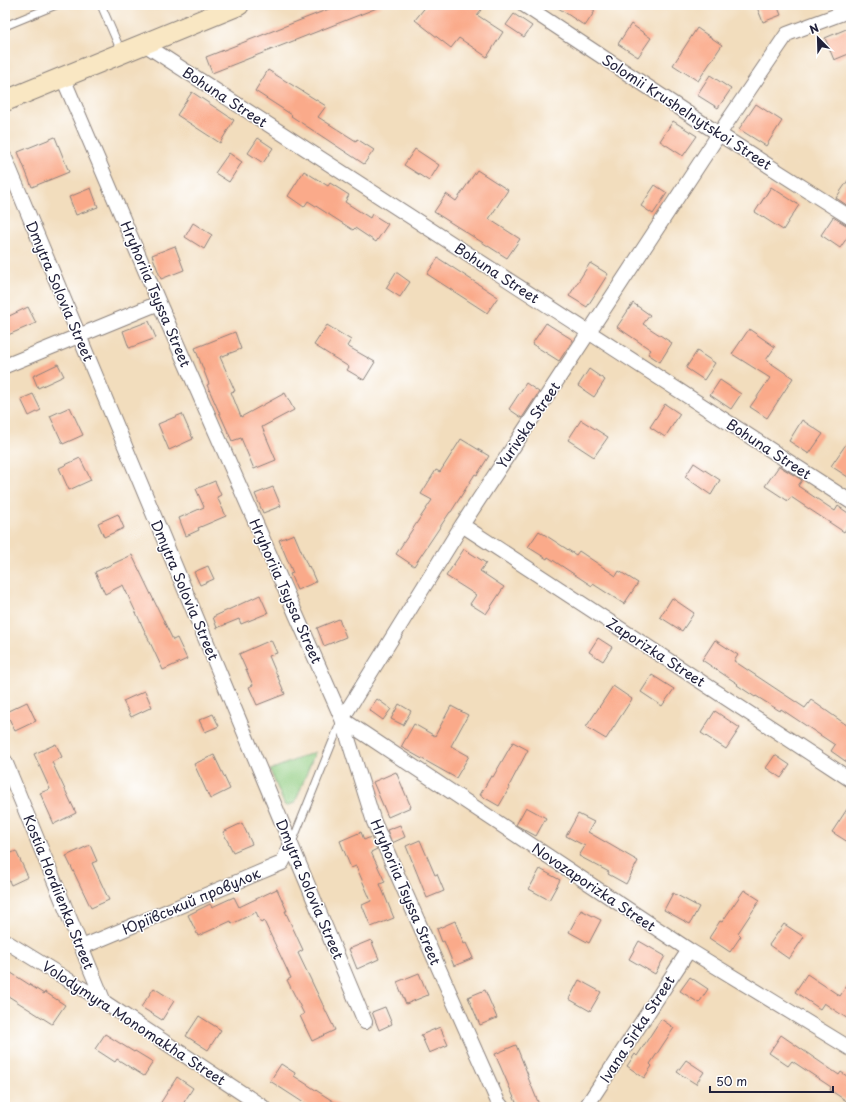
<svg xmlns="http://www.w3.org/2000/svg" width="856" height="1112" font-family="'Playpen Sans',sans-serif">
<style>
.green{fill:#93ce83;stroke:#5a785f}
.building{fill:#faaa8a}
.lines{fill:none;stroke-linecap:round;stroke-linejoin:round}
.service-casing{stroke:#8a807c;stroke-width:9}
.minor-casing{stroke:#8a807c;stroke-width:16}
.secondary-casing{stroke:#8a807c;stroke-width:22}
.service{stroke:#fff;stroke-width:7}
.minor{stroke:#fff;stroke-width:14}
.secondary{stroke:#f9e7c3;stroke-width:20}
.labels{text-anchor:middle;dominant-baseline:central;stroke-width:3;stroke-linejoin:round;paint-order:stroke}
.street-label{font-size:14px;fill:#22223b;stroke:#fff}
</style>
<rect width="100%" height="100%" fill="#fff"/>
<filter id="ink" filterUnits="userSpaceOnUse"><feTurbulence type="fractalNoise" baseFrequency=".025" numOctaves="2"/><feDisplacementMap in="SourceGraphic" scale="8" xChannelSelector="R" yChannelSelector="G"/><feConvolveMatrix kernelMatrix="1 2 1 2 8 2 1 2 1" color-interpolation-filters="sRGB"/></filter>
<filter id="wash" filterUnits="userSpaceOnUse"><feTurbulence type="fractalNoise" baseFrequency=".012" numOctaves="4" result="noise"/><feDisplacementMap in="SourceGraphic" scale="16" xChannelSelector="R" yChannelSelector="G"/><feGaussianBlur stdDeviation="0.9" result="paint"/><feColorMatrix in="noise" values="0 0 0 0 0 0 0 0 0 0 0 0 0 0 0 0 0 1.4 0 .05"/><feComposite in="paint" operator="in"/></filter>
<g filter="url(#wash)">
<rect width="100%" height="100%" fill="#f2ddbd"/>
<path class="green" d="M315 752 295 803 285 806 270 770Z"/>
<g id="blocks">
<path class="building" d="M339 5 382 6 212 73 206 57Z
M427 5H485L477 15 503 32 487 57 459 38 451 48 415 20Z
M554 5H587L595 11 585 26Z
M756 5H777L781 15 763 22Z
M514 14 532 26 524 37 506 25Z
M631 24 651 38 638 57 618 44Z
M851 27V53L834 60 825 38Z
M697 28 722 45 698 81 673 65Z
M268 70 326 106 318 117 356 141 357 139 374 150 364 164 291 116 292 115 255 91Z
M710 75 731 89 718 108 697 95Z
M192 92 234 120 220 143 177 115Z
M756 104 782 121 766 146 739 129Z
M673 121 697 136 683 156 660 141Z
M55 137 69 172 32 187 18 152Z
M258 138 273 148 263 163 248 153Z
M415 149 439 165 429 181 404 165Z
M229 153 242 162 229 182 215 173Z
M477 170 508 190 489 219 520 239 507 258 434 212 446 194 456 201Z
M304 171 328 186 330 183 349 195 345 202 370 218 372 214 388 224 376 242 355 228 353 230 308 201 304 207 288 196Z
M851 176V208L836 198Z
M655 185 667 193 653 214 641 206Z
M771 187 799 205 783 230 755 212Z
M91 188 98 207 76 215 69 197Z
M833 217 846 225 851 226V232L840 248 821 235Z
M193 223 212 235 204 249 185 237Z
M175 246 184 270 161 279 152 255Z
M438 258 498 297 487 313 427 274Z
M590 263 608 274 587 307 569 296Z
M396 272 410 282 400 297 386 288Z
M633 303 650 315 643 324 672 343 660 362 648 354 651 350 617 327Z
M28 307 36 323 8 335 5 328V318Z
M149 321 156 338 129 348 123 331Z
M546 323 573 340 559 361 532 344Z
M327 325 351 340 347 346 375 362 364 380 347 370 349 367 314 345Z
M749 329 775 347 766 360 793 378 767 418 750 407 770 378 732 354Z
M235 332 241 349 220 357 235 391 231 392 241 417 285 393 294 410 262 427 276 460 254 469 241 438 232 441 207 385 209 384 195 348Z
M697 351 715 363 704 380 686 368Z
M58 364 64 376 38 388 33 376Z
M589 369 605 380 594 397 578 386Z
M720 380 741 394 731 409 710 395Z
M526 383 539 392 522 418 509 409Z
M33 394 41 410 29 416 21 399Z
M665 404 680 414 665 437 650 427Z
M70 407 83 435 63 444 50 416Z
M182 414 193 439 169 450 158 424Z
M581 420 608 437 594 457 568 440Z
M802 420 823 434 809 454 789 441Z
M851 437V479L831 466Z
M461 439 489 456 477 475 475 474 451 512H450L414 566 396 554 432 500 421 494 436 470 440 472Z
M80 458 91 480 69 490 59 468Z
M694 463 720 480 711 495 685 477Z
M779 466 802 480 798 486 835 511 838 506 851 515V522L844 532 791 497 788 501 765 486Z
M215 481 221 495 217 497 226 516 198 528 199 530 186 536 179 518 204 507 196 489Z
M273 487 281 506 263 513 255 494Z
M118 514 124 528 104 537 98 523Z
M539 531 576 555 579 551 616 576 619 571 638 583 624 604 593 584 592 586 548 557 547 559 528 547Z
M294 534 308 567 309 566 316 582 297 590 290 574 293 573 279 540Z
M464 549 486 563 480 571 504 587 486 614 470 604 476 595 446 576Z
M132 555 173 640 177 638 187 659 163 670 123 585 105 594 95 572Z
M208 566 214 579 200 585 194 572Z
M260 595 268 613 241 624 239 619 217 628 213 617Z
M672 598 694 613 682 631 660 617Z
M339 619 346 637 324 646 317 628Z
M598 638 612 647 603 661 589 652Z
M271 640 277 653 269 656 285 694 257 705 249 687 253 685 239 654Z
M715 640 738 655 734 661 805 708 811 700 851 728V765L831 751 835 745 781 709 780 711 756 696 755 697 737 685 738 684 702 660Z
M652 675 674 689 662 706 641 692Z
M613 686 632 699 606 739 586 727Z
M145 691 152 707 131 717 123 701Z
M377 699 391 709 383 720 369 710Z
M27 702 36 721 15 731 6 712Z
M399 704 411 711 403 725 391 719Z
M451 706 468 715 451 746 469 756 456 778 401 747 414 724 435 736Z
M715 711 740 728 726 749 701 733Z
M213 714 219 726 205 732 199 720Z
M513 742 528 750 509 786 510 787 499 806 480 795 491 776 493 777Z
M56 744 62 757 52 762 76 813 54 824 40 793 50 789 34 754Z
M214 755 230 789 210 799 194 764Z
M775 755 790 765 781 778 766 768Z
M396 772 411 807 388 817 373 782Z
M851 803V844L832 832Z
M526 807 546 818 536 836 516 825Z
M578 814 594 822 588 832 638 861 626 884 608 874 609 872 579 856 585 846 566 836Z
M242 823 252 844 233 852 223 832Z
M400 825 405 837 392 843 387 830Z
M361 832 364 840 371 837 377 849 371 852 385 882 380 884 394 918 371 927 362 905 371 901 356 866 351 868 340 841Z
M420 840 435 875 437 874 444 891 427 898 406 846Z
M90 845 97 861 92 863 109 900 91 908 66 856Z
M16 851 28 877 11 885 5 873V856Z
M540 869 560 880 549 900 529 889Z
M277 889 287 911H285L303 950 298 953 335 1030 312 1041 300 1016 304 1014 287 980 291 978 264 921 261 923 256 912 232 924 231 921 198 936 188 915 210 904 212 907 234 897 239 907Z
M744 890 760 900 738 933 741 936 730 952 709 938 720 921 722 922Z
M673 893 699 907 690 924 664 910Z
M581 910 601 920 589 943 569 932Z
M455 921 464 944 466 943 473 958 454 966 444 941 442 942 437 929Z
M784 924 804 937 789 959 769 945Z
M371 940 379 959 357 969 349 949Z
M639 941 665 956 655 974 629 959Z
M5 969 44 994 45 992 65 1005 52 1024 5 994Z
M419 973 428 995 406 1004 397 982Z
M807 974 840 996 851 980V1021L824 1003 820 1009 795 992Z
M690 977 708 989 699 1003 680 991Z
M579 980 601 992 590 1011 569 999Z
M154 988 174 1001 162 1020 141 1007Z
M485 990 497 1018 480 1025 468 997Z
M385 1007 392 1024 379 1030 372 1012Z
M199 1016 221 1030 208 1050 186 1036Z
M661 1019 674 1028 650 1064 652 1066 644 1078 627 1066 635 1054 637 1056Z
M440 1027 448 1045 429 1053 421 1035Z
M105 1034 134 1052 135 1051 153 1062 144 1076 117 1059 115 1062 95 1049Z
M781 1035 839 1075 841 1072 851 1079V1104L830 1090 831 1087 792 1061 788 1066 769 1053Z
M516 1045 528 1075H527L540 1107H518L495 1054Z
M686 1060 704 1072 696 1084 677 1072Z
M281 1064 295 1073 294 1076 342 1107H310L270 1081Z
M177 1077 193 1088 181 1107H158Z"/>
</g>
</g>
<g filter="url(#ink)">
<use href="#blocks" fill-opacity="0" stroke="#8a807c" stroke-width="1"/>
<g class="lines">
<g class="service-casing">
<path id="service" d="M101 5 121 51
M5 26 56 5
M291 845 341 721"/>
</g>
<g class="minor-casing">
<path id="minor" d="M524 5 719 134 851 218
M851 10 787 34 719 134 462 525 342 719 689 950 851 1049
M144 44 851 502
M63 78 159 303 342 719 374 822 498 1102 502 1107
M5 158 365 1022
M5 366 159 303
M462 525 851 780
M5 761 104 1002
M5 941 104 1002 263 1107
M82 947 282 863 291 845
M586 1107 689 950"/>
</g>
<g class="secondary-casing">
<path id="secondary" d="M5 101 239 5"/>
</g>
<use href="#service" class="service"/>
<use href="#minor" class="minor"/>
<use href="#secondary" class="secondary"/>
</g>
</g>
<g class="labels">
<g class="street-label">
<text transform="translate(225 97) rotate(33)">Bohuna Street</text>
<text transform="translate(687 112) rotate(33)">Solomii Krushelnytskoi Street</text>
<text transform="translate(497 273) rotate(33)">Bohuna Street</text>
<text transform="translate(60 291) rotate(67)">Dmytra Solovia Street</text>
<text transform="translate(156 294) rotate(67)">Hryhoriia Tsyssa Street</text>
<text transform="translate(528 425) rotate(-56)">Yurivska Street</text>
<text transform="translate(769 449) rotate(33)">Bohuna Street</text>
<text transform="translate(185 590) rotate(67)">Dmytra Solovia Street</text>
<text transform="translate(286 591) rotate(66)">Hryhoriia Tsyssa Street</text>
<text transform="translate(656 652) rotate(33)">Zaporizka Street</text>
<text transform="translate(594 887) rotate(34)">Novozaporizka Street</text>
<text transform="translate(310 889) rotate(67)">Dmytra Solovia Street</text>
<text transform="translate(59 892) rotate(68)">Kostia Hordiienka Street</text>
<text transform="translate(406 892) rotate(67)">Hryhoriia Tsyssa Street</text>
<text transform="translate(191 901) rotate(-23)">Юріївський провулок</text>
<text transform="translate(134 1023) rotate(33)">Volodymyra Monomakha Street</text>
<text transform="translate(637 1029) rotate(-57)">Ivana Sirka Street</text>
</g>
</g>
<rect width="856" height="1112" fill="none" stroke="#fff" stroke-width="20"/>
<g transform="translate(818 38) rotate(337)" stroke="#ffffff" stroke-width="3" paint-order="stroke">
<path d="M0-3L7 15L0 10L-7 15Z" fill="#22223b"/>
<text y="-6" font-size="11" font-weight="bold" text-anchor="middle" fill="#22223b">N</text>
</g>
<path d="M710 1086v6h123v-6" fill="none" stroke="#22223b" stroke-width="2"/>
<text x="716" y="1086" font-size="12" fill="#22223b" stroke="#ffffff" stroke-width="3" paint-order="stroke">50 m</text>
</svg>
